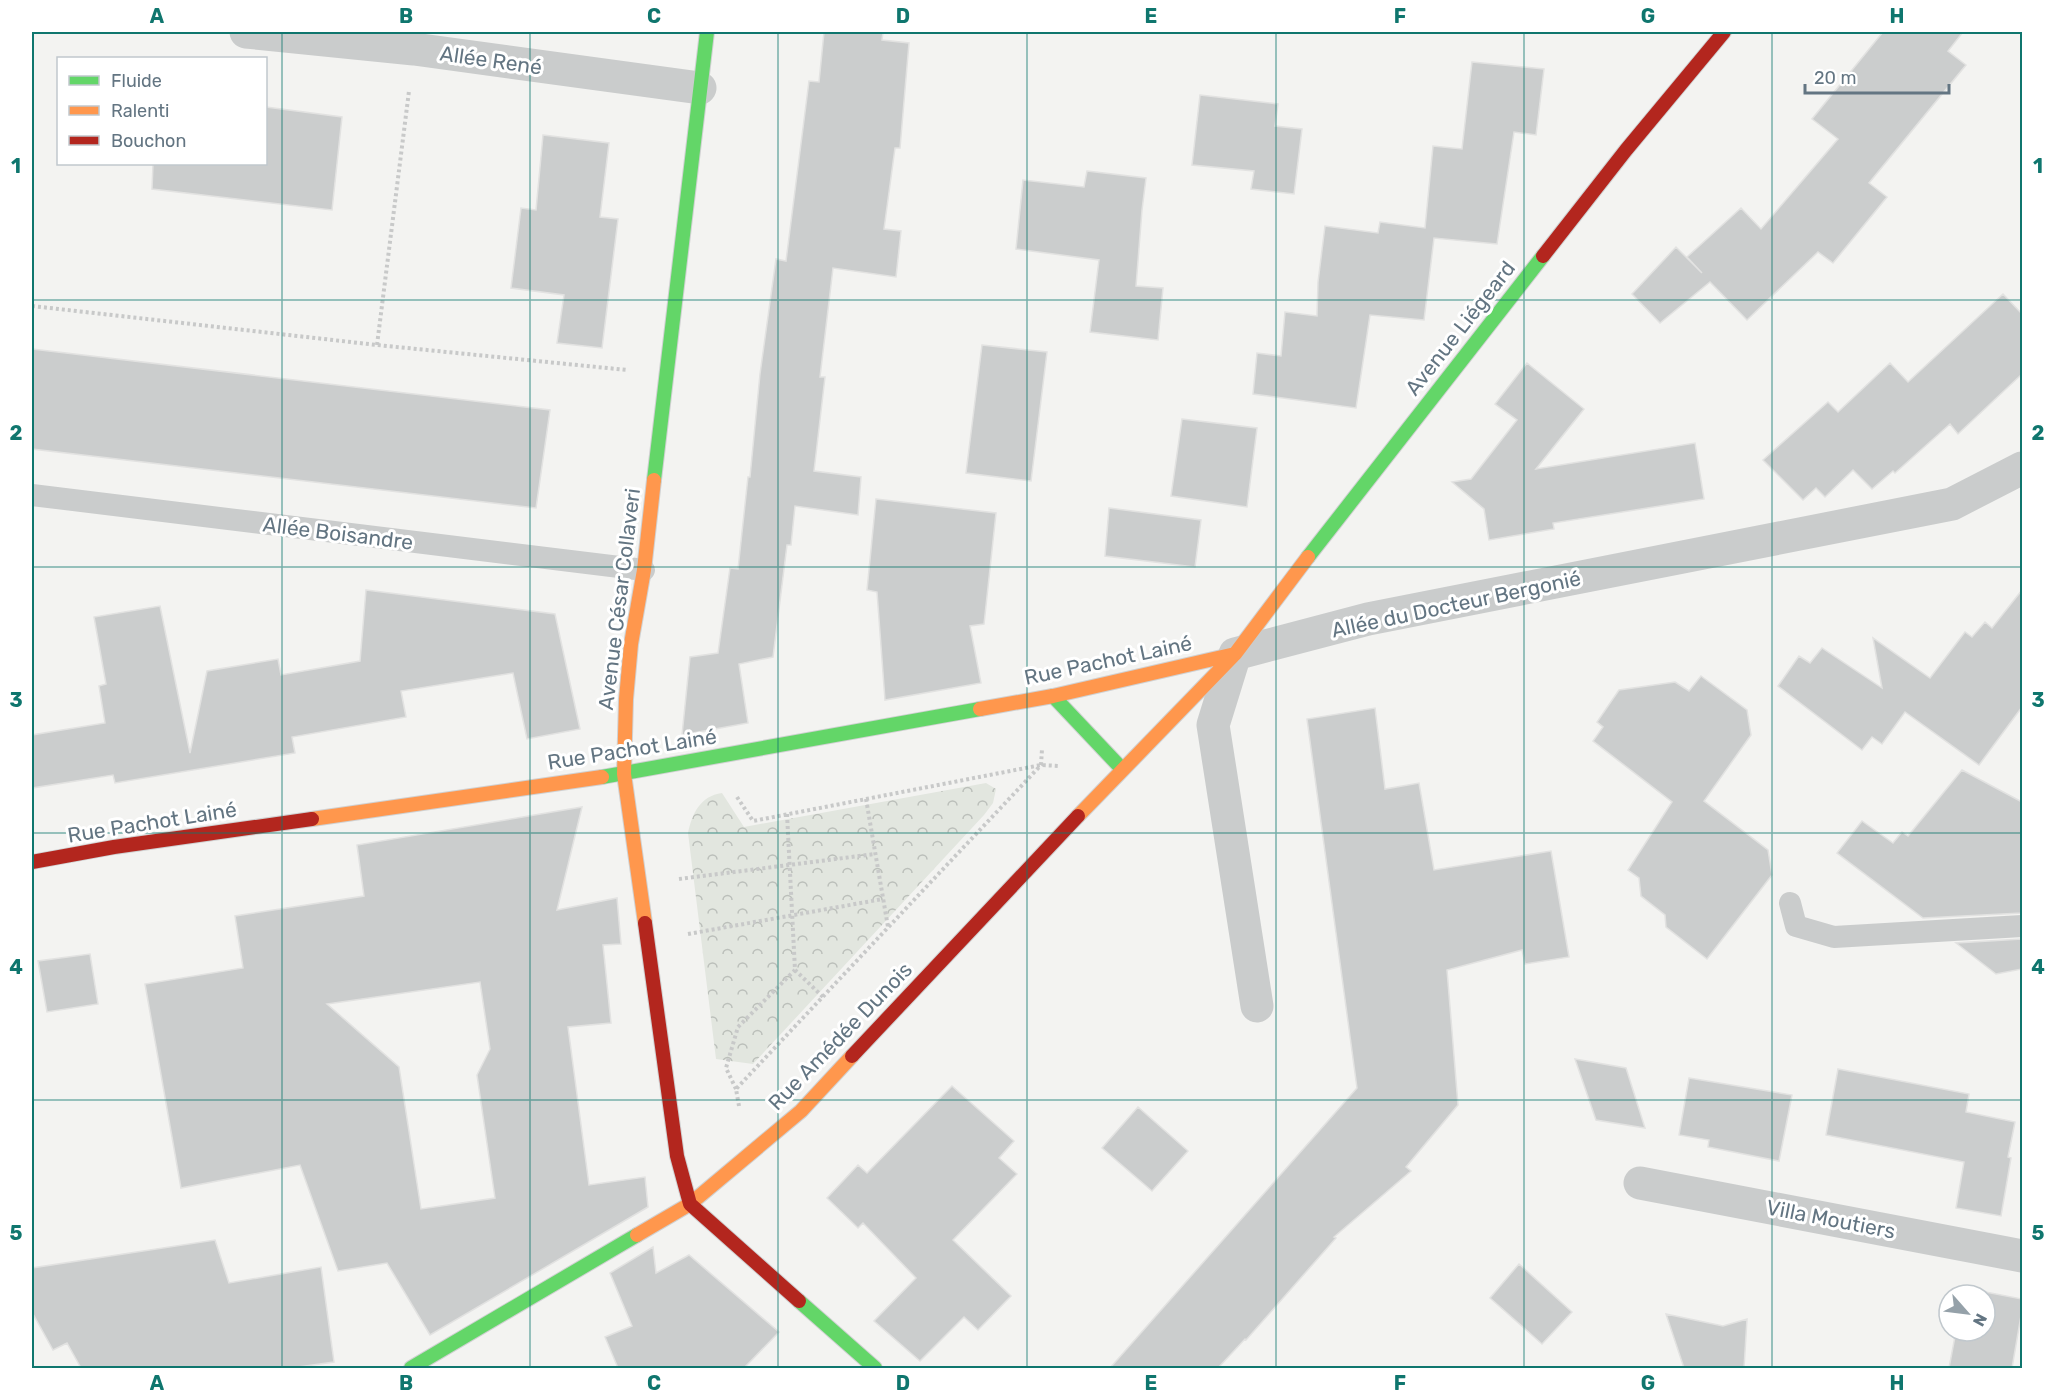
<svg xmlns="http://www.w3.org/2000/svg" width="2054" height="1400" font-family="Rubik,sans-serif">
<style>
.park{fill:url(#park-crowns)}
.building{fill:#cbcdcd;stroke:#e2e2e1;stroke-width:1.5;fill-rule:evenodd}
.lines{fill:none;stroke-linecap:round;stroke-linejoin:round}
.fast-casing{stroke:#d0d1d2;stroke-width:16}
.slow-casing{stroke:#d0d1d2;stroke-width:16}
.jam-casing{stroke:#d0d1d2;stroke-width:16}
.path{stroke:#c8c9c9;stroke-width:4;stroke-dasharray:3 3;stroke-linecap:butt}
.lane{stroke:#cacccc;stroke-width:22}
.street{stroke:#cacccc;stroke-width:33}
.fast{stroke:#63d668;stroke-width:14}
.slow{stroke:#ff974d;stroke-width:14}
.jam{stroke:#b3261e;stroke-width:14}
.grid{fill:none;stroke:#0f766e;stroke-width:1.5;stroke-opacity:0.55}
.labels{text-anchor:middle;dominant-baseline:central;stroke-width:6;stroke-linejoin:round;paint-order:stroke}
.street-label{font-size:21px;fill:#637582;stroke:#fff}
.neatline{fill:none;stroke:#0f766e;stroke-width:2}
.grid-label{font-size:20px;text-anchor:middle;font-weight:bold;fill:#0f766e}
</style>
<defs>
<pattern id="park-crowns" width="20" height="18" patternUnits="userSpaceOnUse" patternTransform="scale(1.5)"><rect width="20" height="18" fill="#e2e6df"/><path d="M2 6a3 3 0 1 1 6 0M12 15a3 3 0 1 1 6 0" fill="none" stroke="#bbbfba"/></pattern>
</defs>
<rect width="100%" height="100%" fill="#f3f3f1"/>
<path class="park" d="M986 783 996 789 993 803 984 815 753 1064 716 1059 688 833C692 814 700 796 722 793L744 827Z"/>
<path class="building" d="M824 32H883L882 40 909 43 900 148H895L884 229 901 231 896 277 833 268 820 377H825L814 471 861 477 858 515 795 506 791 545H787L773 657 739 664 748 723 682 735 690 657 718 653 730 568 738 569 748 477H750L760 374 776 259 786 261 809 81 819 82Z
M1883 32H1963L1948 51 1966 65 1869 183 1887 197 1833 263 1818 252 1747 320 1710 282 1660 323 1632 294 1676 247 1702 273 1687 257 1741 208 1761 229 1838 139 1812 119Z
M1472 62 1544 69 1536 135 1514 132 1497 244 1434 238 1424 320 1370 315 1356 408 1253 394 1257 353 1281 356 1285 312 1317 316 1318 282 1325 226 1378 233 1380 222 1425 228 1433 146 1462 149Z
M1200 95 1278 104 1275 126 1302 129 1294 194 1251 189 1254 171 1192 165Z
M266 107 342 117 332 210 152 189 153 164H266Z
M543 135 609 143 600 217 618 219 602 348 557 343 564 295 511 288 521 208 536 210Z
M1087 171 1146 178 1142 210 1136 286 1163 288 1158 340 1090 332 1099 260 1016 249 1023 180 1084 187Z
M2003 294 2022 314V374L1958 434 1950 424 1895 473 1893 471 1872 489 1853 470 1825 497 1816 488 1803 500 1763 460 1828 402 1838 412 1890 363 1908 382Z
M982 345 1047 352 1031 481 966 473Z
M32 349 550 410 536 508 32 449Z
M1527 363 1584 409 1536 469 1695 443 1704 499 1553 523 1554 529 1489 540 1484 509 1452 482 1471 479 1517 420 1495 404Z
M1182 419 1257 428 1247 507 1171 496Z
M876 499 996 513 984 624 970 626 981 683 885 700 877 592 867 590Z
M1109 508 1201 520 1195 567 1105 556Z
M366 590 555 614 580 729 527 739 513 673 401 691 406 717 292 737 295 753 115 783 113 775 32 788V735L105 723 99 686 106 684 94 617 160 606 190 753 207 671 278 659 281 675 360 661Z
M2022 590V707L1979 765 1905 712 1882 744 1872 737 1862 750 1778 686 1799 656 1810 663 1822 648 1882 688 1873 638 1930 678 1965 632 1972 637 1985 622 1992 628Z
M1701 676 1747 710 1751 735 1704 801 1768 850 1772 875 1707 959 1666 927 1665 915 1641 896 1639 878 1628 870 1672 802 1593 741 1603 727 1597 722 1619 690 1675 682 1689 691Z
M1375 708 1385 789 1419 783 1434 870 1551 851 1569 957 1525 964 1522 950 1447 970 1458 1105 1406 1167 1411 1171 1334 1237 1336 1238 1246 1340 1245 1339 1218 1368H1110L1357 1088 1307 719Z
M1962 770 2022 802V913L1923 918 1837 853 1862 821 1893 843 1902 832 1908 836Z
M582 807 557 910 617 898 621 944 603 945 611 1023 568 1027 589 1185 645 1177 648 1207 430 1335 387 1263 338 1271 300 1165 181 1188 145 984 243 968 235 916 364 896 357 845ZM480 982 490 1049 477 1075 495 1198 421 1209 399 1067 327 1004Z
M2022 939V969L1996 974 1956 943Z
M90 954 98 1004 47 1012 38 961Z
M1575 1059 1626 1068 1645 1128 1596 1120Z
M1838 1069 1969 1094 1966 1112 2015 1122 2008 1157 2011 1158 2001 1216 1956 1208 1964 1162 1826 1135Z
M1689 1078 1792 1095 1779 1161 1708 1147 1709 1140 1679 1135Z
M952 1086 1014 1141 999 1158 1017 1174 953 1240 1011 1296 978 1330 964 1317 920 1361 874 1321 916 1278 863 1223 858 1228 827 1198 858 1165 867 1173Z
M1138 1107 1188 1151 1152 1191 1102 1148Z
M215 1240 229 1283 321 1267 334 1362 291 1368H81L67 1343 53 1350 32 1312V1268Z
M653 1247 656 1273 689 1255 779 1332 744 1368H618L605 1337 632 1326 610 1273Z
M1519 1264 1572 1312 1542 1344 1490 1298Z
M1965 1288 2022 1299V1310L2012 1368H1949L1956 1331H1985V1295H1963Z
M1666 1314 1723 1326 1747 1319 1744 1368H1684Z"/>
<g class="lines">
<g class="fast-casing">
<path id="fast" d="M654 480 707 32
M1308 557 1543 256
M1053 696 1122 769
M602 777 980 709
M799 1301 875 1368
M411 1368 637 1235"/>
</g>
<g class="slow-casing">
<path id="slow" d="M980 709 1053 696 1235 654
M1078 816 1235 654 1308 557
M312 819 602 777
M645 923 624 774 626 699 631 644 644 570 654 480
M637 1235 690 1204 801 1111 852 1056"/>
</g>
<g class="jam-casing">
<path id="jam" d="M1543 256 1626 150 1724 32
M32 862 114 847 312 819
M645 923 677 1156 690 1204 799 1301
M852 1056 1078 816"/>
</g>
<path class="path" d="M32 306 377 345 627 370
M377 345 409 91
M737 797 753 821 1041 765 1060 766
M866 799 888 927
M787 814 795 970 823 997
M679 879 875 854
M688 934 883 899
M736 1089 726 1068 738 1027 795 970
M739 1106 736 1089 1041 765 1042 749"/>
<path class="lane" d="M32 495 644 570
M1790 903 1796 926 1834 937 2022 926"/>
<path class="street" d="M246 32 414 49 700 88
M1257 1006 1213 725 1235 654 1368 619 1952 504 2022 468
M1640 1183 2022 1256"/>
<use href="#fast" class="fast"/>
<use href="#slow" class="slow"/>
<use href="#jam" class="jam"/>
</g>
<path class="grid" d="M282 32V1368M530 32V1368M778 32V1368M1027 32V1368M1276 32V1368M1524 32V1368M1772 32V1368M32 300H2022M32 567H2022M32 833H2022M32 1100H2022"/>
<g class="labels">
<g class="street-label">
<text transform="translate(491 60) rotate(8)">Allée René</text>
<text transform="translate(1460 328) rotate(-52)">Avenue Liégeard</text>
<text transform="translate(338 533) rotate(7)">Allée Boisandre</text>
<text transform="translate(619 599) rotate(-83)">Avenue César Collaveri</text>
<text transform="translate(1456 604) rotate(-12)">Allée du Docteur Bergonié</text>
<text transform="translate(1108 660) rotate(-12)">Rue Pachot Lainé</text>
<text transform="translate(632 749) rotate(-9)">Rue Pachot Lainé</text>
<text transform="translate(152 822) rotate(-9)">Rue Pachot Lainé</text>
<text transform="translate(840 1036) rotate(-46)">Rue Amédée Dunois</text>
<text transform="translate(1831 1219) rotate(11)">Villa Moutiers</text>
</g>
</g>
<rect width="2054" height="1400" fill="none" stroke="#ffffff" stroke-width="66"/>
<rect x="57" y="57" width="210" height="108" fill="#ffffff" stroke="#c1c8cd" stroke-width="1.5"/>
<rect x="69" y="76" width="30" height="9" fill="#63d668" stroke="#c1c8cd" stroke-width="1.5"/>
<text x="111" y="87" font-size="18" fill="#637582">Fluide</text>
<rect x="69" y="106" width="30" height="9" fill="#ff974d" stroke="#c1c8cd" stroke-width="1.5"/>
<text x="111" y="117" font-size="18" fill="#637582">Ralenti</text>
<rect x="69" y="136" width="30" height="9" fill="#b3261e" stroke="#c1c8cd" stroke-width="1.5"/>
<text x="111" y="147" font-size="18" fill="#637582">Bouchon</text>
<g transform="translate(1967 1313) rotate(118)"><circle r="28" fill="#ffffff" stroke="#c1c8cd" stroke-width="1.5"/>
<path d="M0-4.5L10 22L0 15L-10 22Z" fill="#95a1a9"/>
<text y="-9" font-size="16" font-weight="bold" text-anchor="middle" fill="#637582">N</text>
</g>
<path d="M1805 84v9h144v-9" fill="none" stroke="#637582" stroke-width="3"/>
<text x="1814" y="84" font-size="18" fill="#637582" stroke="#ffffff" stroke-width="4.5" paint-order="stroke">20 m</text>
<rect x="33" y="33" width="1988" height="1334" class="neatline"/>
<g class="grid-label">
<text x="157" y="23">A</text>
<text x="406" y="23">B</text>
<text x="654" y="23">C</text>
<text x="903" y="23">D</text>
<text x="1151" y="23">E</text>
<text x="1400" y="23">F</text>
<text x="1648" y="23">G</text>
<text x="1897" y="23">H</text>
<text x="16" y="173">1</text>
<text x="2038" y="173">1</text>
<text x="16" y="440">2</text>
<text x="2038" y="440">2</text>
<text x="16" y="707">3</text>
<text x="2038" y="707">3</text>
<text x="16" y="974">4</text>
<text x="2038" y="974">4</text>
<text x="16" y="1240">5</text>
<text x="2038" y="1240">5</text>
<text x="157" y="1390">A</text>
<text x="406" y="1390">B</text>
<text x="654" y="1390">C</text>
<text x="903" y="1390">D</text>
<text x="1151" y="1390">E</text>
<text x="1400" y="1390">F</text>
<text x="1648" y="1390">G</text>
<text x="1897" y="1390">H</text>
</g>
</svg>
